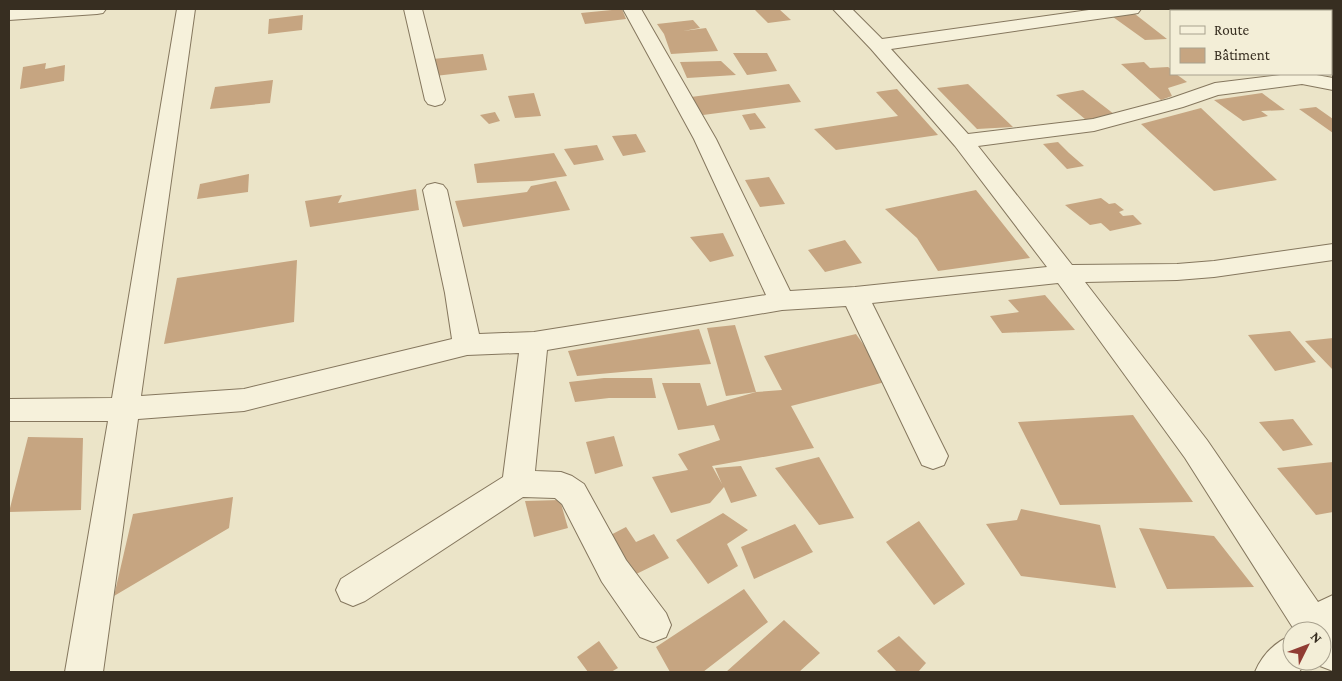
<svg xmlns="http://www.w3.org/2000/svg" width="1342" height="681" font-family="'Crimson Pro',serif">
<style>
.building{fill:#c6a581}
.lines{fill:none;stroke-linecap:round;stroke-linejoin:round}
.minor-casing{stroke:#85775e;stroke-width:2}
.minor{fill:#f6f1db;fill-rule:evenodd}
</style>
<rect width="100%" height="100%" fill="#ebe4c8"/>
<path class="building" d="M622 9 626 19 585 24 581 13Z
M765 9H779L791 20 768 23 755 10Z
M1207 9 1210 11H1173L1171 10Z
M1135 14 1167 39 1145 40 1113 17Z
M303 15 302 30 268 34 269 19Z
M693 20 700 28 683 31 706 28 718 51 671 54 664 34 657 24Z
M733 53H767L777 71 747 75Z
M483 54 487 70 435 76 433 59Z
M721 61 736 75 687 78 680 62Z
M1144 62 1150 68 1168 67 1171 69V74H1176L1187 82 1168 88 1172 96 1161 100 1121 64Z
M46 63 45 69 65 65 64 81 20 89 23 67Z
M273 80 270 103 210 109 215 87Z
M789 84 801 102 703 115 691 97Z
M968 84 1013 127 977 129 937 88Z
M897 89 938 135 836 150 814 129 898 116 876 92Z
M1083 90 1119 118 1091 124 1056 95Z
M534 93 541 116 515 118 508 96Z
M1262 93 1285 110 1261 111 1268 116 1243 121 1214 100Z
M1316 107 1333 119V133L1299 109Z
M1201 108 1277 180 1214 191 1141 124Z
M495 112 500 121 489 124 480 115Z
M755 113 766 128 750 130 742 115Z
M636 134 646 152 623 156 612 136Z
M1058 142 1069 153 1084 166 1067 169 1043 144Z
M597 145 604 160 574 165 564 149Z
M554 153 567 176 532 181 477 183 474 164Z
M249 174 248 192 197 199 200 184Z
M769 177 785 204 760 207 745 180Z
M556 181 570 210 463 227 455 201 527 192 531 186Z
M416 189 419 210 310 227 305 201 342 195 338 203Z
M976 190 1030 258 938 271 917 238 885 209Z
M1101 198 1109 204 1115 203 1124 210 1119 212 1123 216 1133 215 1142 224 1110 231 1101 223 1090 225 1065 205Z
M723 233 734 256 710 262 690 237Z
M845 240 862 263 825 272 808 250Z
M297 260 294 322 164 344 177 278Z
M1045 295 1075 330 1002 333 990 316 1019 312 1008 300Z
M735 325 756 392 726 396 707 328Z
M699 329 711 364 577 376 568 351Z
M1290 331 1316 362 1275 371 1248 335Z
M856 334 889 381 791 406 814 448 712 466 722 484 715 468 741 466 757 496 731 503 724 487 710 503 671 513 652 477 688 470 678 454 720 440 714 425 678 430 662 383H700L707 406 756 392 782 390 764 356Z
M1333 338V370L1305 341Z
M604 378H652L656 398H609L575 402 569 382Z
M1133 415 1193 502 1060 505 1018 422Z
M1293 419 1313 445 1283 451 1259 422Z
M614 436 623 466 595 474 586 442Z
M28 437 83 438 81 510 9 512Z
M819 457 854 518 819 525 775 468Z
M1333 462V512L1316 515 1277 468Z
M233 497 229 528 114 596 133 514Z
M560 500 568 528 534 537 525 501Z
M1021 509 1100 525 1116 588 1021 576 986 524 1017 520Z
M723 513 748 530 727 544 738 566 708 584 676 540Z
M919 521 965 584 934 605 886 542Z
M795 524 813 552 754 579 741 547Z
M626 527 636 542 654 534 669 558 622 581 599 541Z
M1139 528 1214 536 1254 587 1167 589Z
M744 589 768 622 703 672H670L656 647Z
M784 620 820 653 799 672H726Z
M899 636 926 663 918 672H897L877 651Z
M599 641 618 668 611 672H588L577 657Z"/>
<g class="lines">
<g class="minor-casing">
<path id="minor" d="M23 9H106L103 13 97 14 9 20V10Z
M177 9H195L141 396 244 389 452 339 445 293 423 190 427 185 435 183 443 185 447 190 479 334 534 332 766 295 694 139 623 9H641L716 139 790 291 855 287 1047 267 955 146 871 49 833 9H852L882 39 1096 9H1141L1138 13 1132 14 891 49 968 134 1093 119 1169 99 1215 83 1289 74H1311L1333 78V90L1302 84 1218 95 1183 107 1094 131 978 146 1072 265 1177 264 1214 261 1333 244V260L1214 277 1177 280 1085 282 1207 440 1318 602 1333 595V671L1320 666 1317 661H1322V631H1295L1185 458 1058 283 872 303 948 456 944 465 933 469 922 465 846 306 782 310 547 350 535 471 561 472 572 476 584 484 626 560 666 613 671 625 666 637 653 642 640 637 602 582 562 504 555 498 523 497 365 601 353 606 341 601 336 590 341 579 503 477 519 353 467 355 244 411 138 419 103 672H65L108 421H9V399L112 398Z
M404 9H422L445 100 442 104 435 106 428 104 425 100Z
M1219 9H1239L1241 11H1221Z
M1292 635V661H1307L1299 672H1255C1262 655 1275 642 1292 635Z"/>
</g>
<use href="#minor" class="minor"/>
</g>
<rect width="1342" height="681" fill="none" stroke="#372e21" stroke-width="20"/>
<rect x="1170" y="10" width="162" height="65" fill="#f3eed7" stroke="#a8a18e"/>
<rect x="1180" y="26" width="25" height="8" fill="#f6f1db" stroke="#a8a18e"/>
<text x="1214" y="35" font-size="15" fill="#372e21">Route</text>
<rect x="1180" y="48" width="25" height="15" fill="#c6a581" stroke="#a8a18e"/>
<text x="1214" y="60" font-size="15" fill="#372e21">Bâtiment</text>
<g transform="translate(1307 646) rotate(48)"><circle r="24" fill="#f3eed7" stroke="#a8a18e"/>
<path d="M0-4L9 19L0 12L-9 19Z" fill="#903c33"/>
<text y="-8" font-size="14" font-weight="bold" text-anchor="middle" fill="#372e21">N</text>
</g>
</svg>
